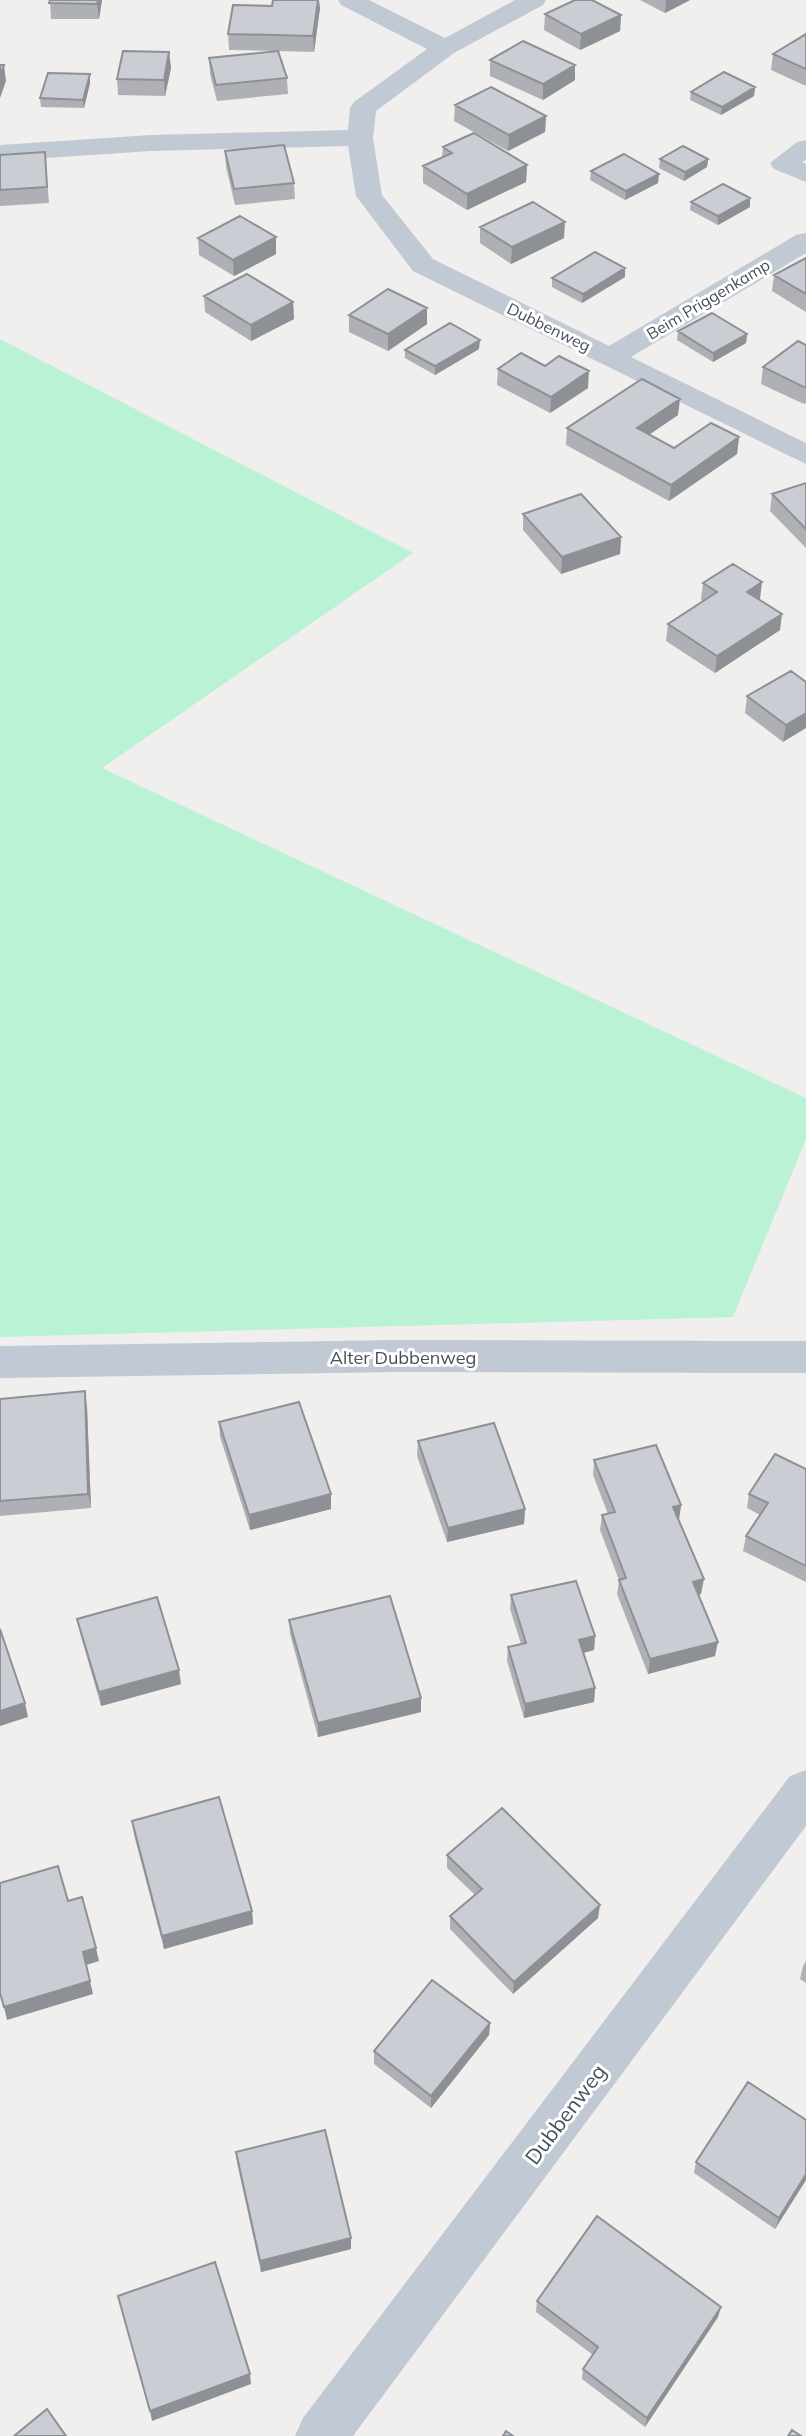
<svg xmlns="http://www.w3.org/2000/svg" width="806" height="2436" font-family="Mulish,sans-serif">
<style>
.green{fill:#b9f2d4}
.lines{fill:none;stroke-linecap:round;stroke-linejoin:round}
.street{fill:#c1c9d4;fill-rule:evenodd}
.wall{fill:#aeb0b5}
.shaded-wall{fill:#8d9094}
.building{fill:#cacdd3;stroke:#8d9094;stroke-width:2}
.labels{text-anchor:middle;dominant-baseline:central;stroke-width:6;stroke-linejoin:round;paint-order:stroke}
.far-street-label{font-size:16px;fill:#45505d;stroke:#fff}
.street-label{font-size:18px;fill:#45505d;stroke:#fff}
.near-street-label{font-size:21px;fill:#45505d;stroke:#fff}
</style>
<rect width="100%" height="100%" fill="#f1eeee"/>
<path class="green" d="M0 339 413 553 102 768 806 1098V1139L733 1317 0 1337Z"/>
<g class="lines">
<path class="street" d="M338 0H369L445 38 515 0H546L543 5 454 53 376 111 373 138 382 195 433 259 609 346 796 235 806 233V253L631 357 806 443V464L413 271 356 196 348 146 151 151 0 161V145L151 135 348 130 350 108 354 102 427 49 341 5Z
M806 140V160L802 162 806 164V182L774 169 770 163 797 142Z
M397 1340 806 1341V1373L397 1372 0 1378V1346Z
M806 1770V1826L353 2436H295L303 2418 790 1776Z"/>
</g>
<path class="wall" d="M50 0H102L99 19H51Z
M640 0H690L665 13Z
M320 8 314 52 279 51 287 78 288 94 217 101 210 74 209 58 278 51 229 50 228 34Z
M545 14 621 15 620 31 580 50 544 30Z
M806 34V86L771 70 773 54Z
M169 52 171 68 165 96 118 95 117 79Z
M490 60 575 80 543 100 490 76Z
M90 74V83L84 108 41 107 40 98Z
M755 87 754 96 721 115 690 100 691 92Z
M455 105 546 116 545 132 508 151 454 121Z
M443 147 527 165 526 182 467 210 423 183V166L442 158Z
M225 151 294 183 295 199 235 205 226 167Z
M45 152 49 203 0 206V155Z
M660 159H708L707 167 684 181 659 168Z
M591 171 658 183 625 200 590 180Z
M691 202 750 207 718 225 690 210Z
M480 227 564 238 511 264 480 243Z
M276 237V254L234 276 199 255 198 238Z
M806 258V312L772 291 774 275Z
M625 268V277L582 303 552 287V278Z
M204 296 293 302 294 319 251 341 205 312Z
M349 315 427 324 388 351 349 332Z
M678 331 747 334 746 343 713 362 677 340Z
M806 345V403L804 404 761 384 763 367Z
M479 349 435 375 405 358V350Z
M545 366 588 388 550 413 497 385 498 369Z
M678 415 649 435 674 448 739 437 737 454 669 501 566 445 567 428Z
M806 483V548L770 511 772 494Z
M523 514 621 537 620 554 561 574 523 530Z
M703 583 760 599 759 600 780 630 715 673 666 641 668 624 703 601 701 599Z
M806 682 783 742 745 713 747 696Z
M0 1399 87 1407 91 1508 0 1516Z
M219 1422 331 1509 250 1530 220 1437Z
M418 1441 525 1509 524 1524 447 1542 417 1456Z
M594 1460 681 1505 679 1519 701 1594 698 1595 715 1656 648 1674 617 1594 619 1580 600 1530 602 1515 608 1514 593 1475Z
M806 1469V1582L743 1551 746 1536 760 1515 747 1508 749 1494Z
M511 1595 595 1636 594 1650 584 1653 595 1688 594 1702 524 1718 507 1661 508 1647 521 1644 510 1609Z
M77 1619 181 1684 101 1706 80 1633Z
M289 1620 421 1712 318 1737 290 1634Z
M132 1821 252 1911 253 1924 164 1949 134 1835Z
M447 1855 598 1918 513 1994 450 1929V1916L475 1895 447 1868Z
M806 1961V1983L800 1979 803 1966Z
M490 2023 489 2035 431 2108 374 2064V2051Z
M236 2152 351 2249 261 2272 237 2163Z
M696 2162 806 2180 775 2229 694 2173Z
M537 2301 718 2317 645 2427 582 2379 583 2369 593 2355 536 2312Z"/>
<path class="shaded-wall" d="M98 0H102L99 19 97 4Z
M318 0H319L320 8 314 52 313 36Z
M666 0H690L665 13Z
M621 15 620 31 580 50 581 34Z
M169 52 171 68 165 96 164 80Z
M4 65 6 81 0 98V76Z
M575 65V80L543 100V84Z
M90 74V83L84 108 83 100Z
M755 87 754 96 721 115 722 107Z
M546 116 545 132 508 151 509 135Z
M708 159 707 167 684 181 685 172Z
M527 165 526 182 467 210V194Z
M659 174 658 183 625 200 626 191Z
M750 198V207L718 225V216Z
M565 222 564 238 511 264 512 247Z
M276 237V254L234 276 233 260Z
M625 268V277L582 303 583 294Z
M293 302 294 319 251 341V325Z
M427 308V324L388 351V334Z
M747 334 746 343 713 362V353Z
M480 340 479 349 435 375V366Z
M589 371 588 388 550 413 551 397Z
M680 399 678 415 635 444 637 428Z
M739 437 737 454 669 501 671 485Z
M621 537 620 554 561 574 562 557Z
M762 582 760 599 745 609 747 592Z
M782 614 780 630 715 673 717 656Z
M806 713V728L783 742 786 725Z
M85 1391 87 1407 91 1508 88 1494Z
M331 1494V1509L250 1530 249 1515Z
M681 1505 679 1519 673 1507Z
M525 1509 524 1524 447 1542 448 1528Z
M704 1579 701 1594 691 1597 693 1582Z
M595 1636 594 1650 578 1654 579 1640Z
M718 1642 715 1656 648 1674 650 1659Z
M179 1670 181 1684 101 1706 99 1692Z
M595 1688 594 1702 524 1718 525 1704Z
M421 1698V1712L318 1737V1723Z
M25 1703 28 1717 0 1726V1711Z
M600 1905 598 1918 513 1994 514 1982Z
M252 1911 253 1924 164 1949 162 1936Z
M96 1948 99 1961 86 1965 83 1952Z
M90 1981 93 1994 7 2020 4 2007Z
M490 2023 489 2035 431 2108V2096Z
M806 2174V2180L775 2229 779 2218Z
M351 2238V2249L261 2272 260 2261Z
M721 2307 718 2317 645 2427 647 2418Z
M250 2374 251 2384 152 2421 150 2411Z"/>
<path class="building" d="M50 0H98L97 4 49 3Z
M273 0H318L313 36 228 34 233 5 272 6Z
M575 0H592L621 15 581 34 545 14Z
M806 34V69L773 54Z
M523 41 575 65 543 84 490 60Z
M123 51 169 52 164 80 117 79Z
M278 51 287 78 216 85 209 58Z
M0 65H4L0 76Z
M724 72 755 87 722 107 691 92Z
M48 73 90 74 83 100 40 98Z
M491 87 546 116 509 135 455 105Z
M474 133 527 165 467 194 423 166 452 153 443 147Z
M284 145 294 183 234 189 225 151Z
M683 146 708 159 685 172 660 159Z
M45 152 47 187 0 190V155Z
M624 154 659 174 626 191 591 171Z
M723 184 750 198 718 216 691 202Z
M533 202 565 222 512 247 480 227Z
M240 216 276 237 233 260 198 238Z
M595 252 625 268 583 294 552 278Z
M806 258V294L774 275Z
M247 274 293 302 251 325 204 296Z
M388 289 427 308 388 334 349 315Z
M712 313 747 334 713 353 678 331Z
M450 323 480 340 435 366 405 350Z
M798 341 806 345V388L763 367Z
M521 353 545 366 559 356 589 371 551 397 498 369Z
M642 379 680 399 637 428 674 448 711 423 739 437 671 485 567 428Z
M806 483V529L772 494Z
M581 494 621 537 562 557 523 514Z
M733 564 762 582 747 592 782 614 717 656 668 624 717 592 703 583Z
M791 671 806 682V713L786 725 747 696Z
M85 1391 88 1494 0 1501V1399Z
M299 1402 331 1494 249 1515 219 1422Z
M494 1423 525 1509 448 1528 418 1441Z
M656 1445 681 1505 673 1507 704 1579 693 1582 718 1642 650 1659 619 1580 626 1578 602 1515 615 1512 594 1460Z
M775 1454 806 1469V1566L746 1536 768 1503 749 1494Z
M576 1581 595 1636 579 1640 595 1688 525 1704 508 1647 526 1643 511 1595Z
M390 1596 421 1698 318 1723 289 1620Z
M157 1597 179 1670 99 1692 77 1619Z
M0 1629 25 1703 0 1711Z
M219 1797 252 1911 162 1936 132 1821Z
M502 1808 600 1905 514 1982 450 1916 482 1889 447 1855Z
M58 1866 68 1901 82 1897 96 1948 83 1952 90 1981 4 2007 0 1993V1883Z
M432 1980 490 2023 431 2096 374 2051Z
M748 2082 806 2120V2174L779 2218 696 2162Z
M325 2130 351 2238 260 2261 236 2152Z
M597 2216 721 2307 647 2418 583 2369 598 2347 537 2301Z
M215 2262 250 2374 150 2411 118 2296Z
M47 2409 66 2436H14Z
M792 2430 801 2436H788Z
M506 2431 513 2436H503Z"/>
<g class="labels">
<g class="far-street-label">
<text transform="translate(708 299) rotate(-31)">Beim Priggenkamp</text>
<text transform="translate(549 327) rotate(26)">Dubbenweg</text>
</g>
<g class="street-label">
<text x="403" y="1357">Alter Dubbenweg</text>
</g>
<g class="near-street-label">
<text transform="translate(565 2114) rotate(-53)">Dubbenweg</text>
</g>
</g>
</svg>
